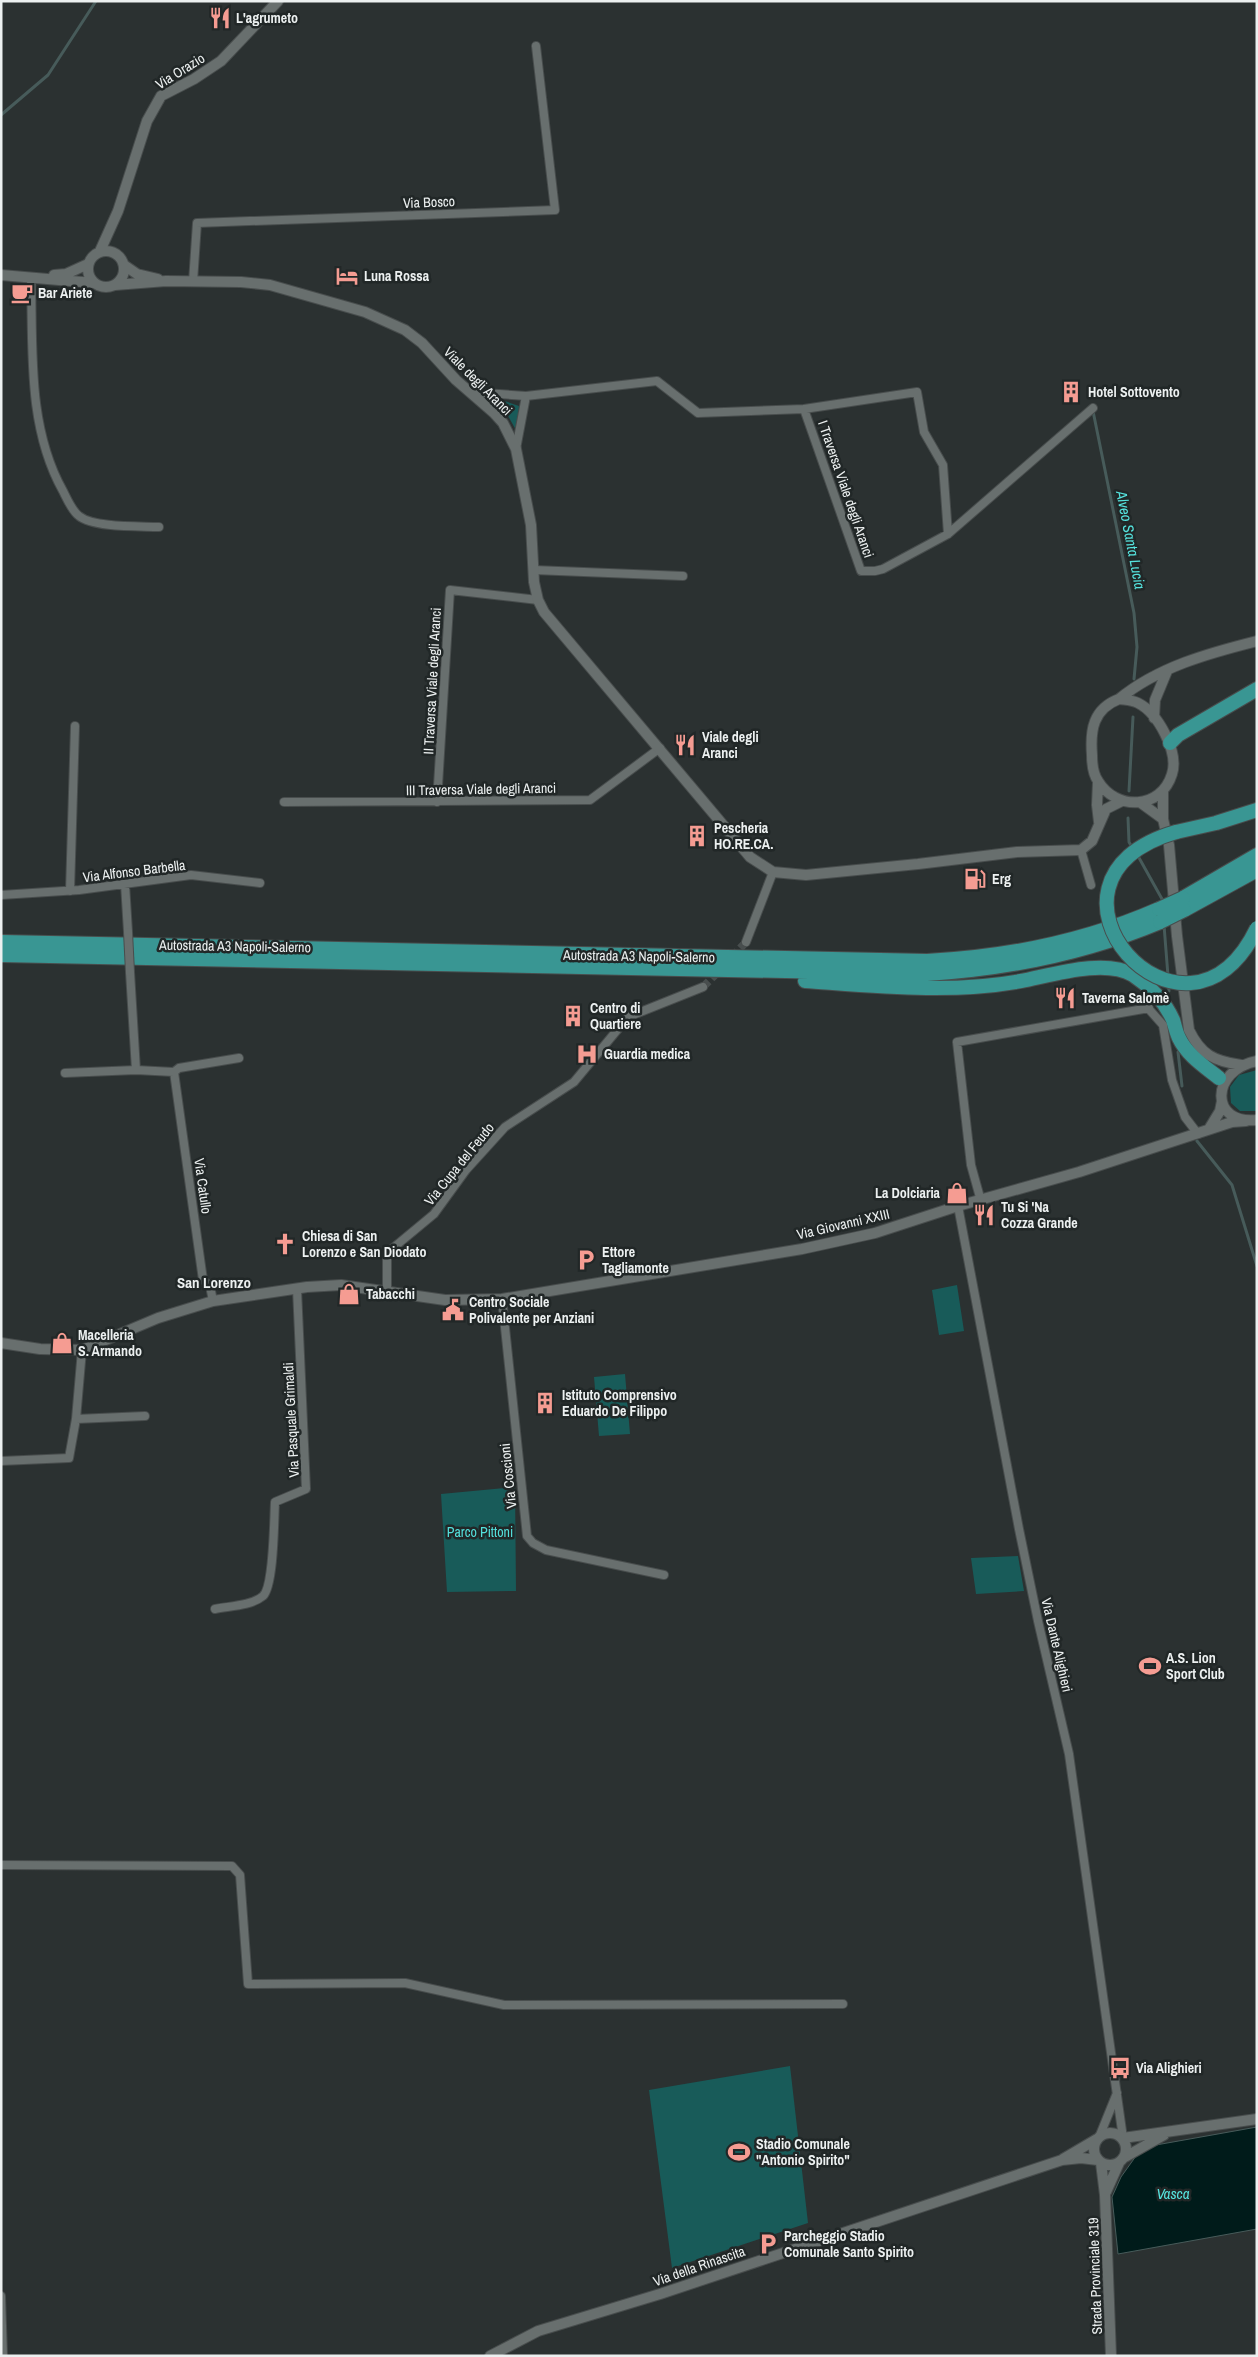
<svg xmlns="http://www.w3.org/2000/svg" width="1258" height="2357" font-family="'Archivo Narrow',sans-serif">
<style>
.green{fill:#185b59}
.water{fill:#001b1a;stroke:#475b5a}
.lines{fill:none;stroke-linecap:round;stroke-linejoin:round}
.stream{stroke:#475b5a;stroke-width:3}
.street-tunnel{stroke:#484e4e;stroke-width:8;stroke-dasharray:8 4;stroke-linecap:butt}
.street-casing{stroke:#484d4d;stroke-width:10}
.secondary-casing{stroke:#484d4d;stroke-width:12}
.highway-casing{stroke:#484d4d;stroke-width:16}
.street{stroke:#686f6e;stroke-width:8}
.secondary{stroke:#686f6e;stroke-width:10}
.highway{stroke:#399693;stroke-width:14}
.street-bridge-casing{stroke:#484d4d;stroke-width:10;stroke-linecap:butt}
.highway-bridge-casing{stroke:#484d4d;stroke-width:16;stroke-linecap:butt}
.street-bridge{stroke:#686f6e;stroke-width:8}
.highway-bridge{stroke:#399693;stroke-width:14}
.labels{text-anchor:middle;dominant-baseline:central;stroke-width:5;stroke-linejoin:round;paint-order:stroke}
.poi-label{font-size:14px;font-weight:bold;fill:#ecf0f0;stroke:#212727;text-anchor:start}
.street-label{font-size:14px;fill:#ecf0f0;stroke:#212727}
.park-label{font-size:14px;fill:#53e0dc;stroke:#212727}
.water-label{font-size:15px;font-style:italic;fill:#56e3de;stroke:#212727}
.neighbourhood-label{font-size:15px;font-weight:bold;fill:#ecf0f0;stroke:#212727}
</style>
<rect width="100%" height="100%" fill="#2b3131"/>
<path class="green" d="M496 398 519 406 517 432 507 414 493 403Z
M1257 1070V1111H1240L1231 1103 1230 1087 1239 1075Z
M957 1285 964 1331 939 1335 932 1290Z
M625 1374 630 1434 599 1436 594 1377Z
M515 1487 516 1591 447 1592 441 1494Z
M1018 1556 1024 1591 976 1594 971 1558Z
M790 2066 808 2223 672 2268 649 2090Z"/>
<path class="water" d="M1257 2127V2229L1118 2254 1112 2197 1121 2177 1136 2156 1156 2145Z"/>
<g class="lines">
<path class="stream" d="M1 115 48 75 96 1
M1093 411 1134 613 1137 647 1134 679
M1129 791 1133 717
M1128 818 1129 842 1133 849
M1138 856 1162 899 1163 903
M1164 925 1168 976
M1168 982 1169 991
M1178 1052 1182 1086
M1197 1141 1232 1185 1257 1266"/>
<path class="street-tunnel" d="M732 957 746 942
M703 987 721 969"/>
<g class="street-casing">
<path id="street" d="M31 277C33 349 27 427 63 491 67 499 72 511 79 516 94 528 140 526 159 527
M193 282 197 223 555 210 536 46
M470 392 526 396 516 449
M526 396 657 381 698 413 804 409 861 571H875L883 569 948 534 1093 408
M804 409 917 392 924 432 943 465 948 534
M534 570 683 576
M284 802 590 800 660 748
M437 802 450 590 538 600
M1081 850 1091 885
M125 884 128 932
M70 891 75 726
M1 895 79 890 191 875 260 883
M746 942 773 872
M130 972 136 1070
M1139 998 1163 1025 1172 1080 1185 1117 1198 1134
M174 1072 179 1068 239 1058
M65 1073 136 1070 174 1072 203 1280 210 1286 213 1301
M981 1201 971 1165 957 1042 1149 1008
M958 1206 1019 1529 1038 1621 1069 1754 1123 2138
M387 1291V1253L434 1214 466 1170 505 1127 574 1082 628 1017 703 987
M502 1299 527 1536 533 1543 546 1550 664 1575
M76 1419 145 1416
M1 1461 69 1458 76 1419 82 1350
M215 1609C230 1606 251 1606 263 1596 274 1586 274 1519 275 1502L306 1489 297 1289
M1 1865 232 1866 240 1875 248 1984 405 1983 504 2005 843 2004
M1100 2135 1117 2093
M1 2296 3 2356"/>
</g>
<g class="secondary-casing">
<path id="secondary" d="M88 269a18 18 0 1 1 36 0a18 18 0 1 1-36 0Z
M100 251 118 211 147 121 161 96 194 79 221 61 278 1
M124 265 137 274 158 279
M1 275 94 283
M54 275 66 274 88 264
M115 285 166 281 241 282 270 285 365 312 405 330 422 343 456 380 494 413 503 423 516 449 531 525 534 582 538 600 544 612 750 857 773 872 806 875 918 864 1017 852 1081 850 1092 841 1106 809 1122 801
M1119 699C1125 700 1132 700 1138 703 1158 713 1179 752 1172 774 1161 810 1116 811 1098 781 1093 774 1092 764 1092 755 1090 730 1093 709 1119 699Z
M1119 699C1158 667 1209 653 1257 641
M1154 718 1155 700 1167 671
M1098 782 1097 805 1099 822
M1163 791V819L1169 845 1177 936 1189 1030C1201 1055 1214 1061 1241 1065
M1141 803 1163 819
M1257 1061C1210 1070 1209 1125 1257 1120
M1209 1129 1220 1111 1222 1101
M1 1343 40 1349 82 1350 158 1318 213 1301 307 1287 341 1285 445 1300 502 1299 802 1249 875 1233 958 1206 1079 1172 1232 1122 1246 1121
M1094 2149a16 16 0 1 1 32 0a16 16 0 1 1-32 0Z
M1123 2138 1257 2119
M1125 2157 1164 2135
M1063 2159 1097 2139
M1101 2163 1105 2195 1111 2356
M1106 2192 1119 2163
M490 2356 538 2331 660 2294 1062 2160 1081 2158 1098 2160"/>
</g>
<g class="highway-casing">
<path id="highway" d="M1170 743 1178 735 1257 689
M1176 832 1216 823 1257 810
M1183 898 1257 855
M1184 910 1257 870
M1 942 927 961C1007 957 1086 941 1159 909
M1 955 927 974C1007 969 1086 953 1160 922
M805 981C876 986 951 994 1021 981 1052 975 1105 958 1133 975 1151 987 1164 1000 1173 1020 1175 1026 1176 1032 1179 1038 1187 1055 1204 1066 1219 1078"/>
</g>
<use href="#street" class="street"/>
<use href="#secondary" class="secondary"/>
<use href="#highway" class="highway"/>
<g class="street-bridge-casing">
<path id="street-bridge" d="M128 932 130 972"/>
</g>
<g class="highway-bridge-casing">
<path id="highway-bridge" d="M1176 832C1010 880 1185 1078 1257 928
M1159 909 1183 898
M1160 922 1184 910"/>
</g>
<use href="#street-bridge" class="street-bridge"/>
<use href="#highway-bridge" class="highway-bridge"/>
</g>
<defs>
<g id="restaurant-bare" transform="scale(1.725)"><path d="M-5-6h1v4h1v-4h1v4h1v-4h1v5L-1.5 .5V6h-2V.5L-5-1ZM5-6V6H3V1.5H1.5Q1.5-4 5-6Z" fill="#f59c92" stroke="#212727" stroke-width="2.5" paint-order="stroke"/></g>
<g id="hotel-bare" transform="scale(1.725)"><path d="M-6-4.5h1.5V1H6V5H4.5V3h-9V5H-6ZM-4 0a1.8 1.8 0 1 1 3.6 0ZM.5 0V-2.5h3Q6-2.5 6 0Z" fill="#f59c92" stroke="#212727" stroke-width="2.5" paint-order="stroke"/></g>
<g id="cafe-bare" transform="scale(1.725)"><path d="M-5.5-4.5H6V0H3Q3 3.5 0 3.5H-2.5Q-5.5 3.5-5.5 0ZM3-3.2v2h1.7v-2ZM-6 4.5H4V6H-6Z" fill="#f59c92" stroke="#212727" stroke-width="2.5" paint-order="stroke"/></g>
<g id="building-bare" transform="scale(1.725)"><path d="M-4-6H4V6H1V3H-1V6H-4ZM-2.5-4.3h1.7v1.8h-1.7ZM.8-4.3h1.7v1.8H.8ZM-2.5-1h1.7V.8h-1.7ZM.8-1h1.7V.8H.8Z" fill="#f59c92" stroke="#212727" stroke-width="2.5" paint-order="stroke"/></g>
<g id="fuel-bare" transform="scale(1.725)"><path d="M-5.5-6h7V0h2V4h1.3V-2.5L3-4.5l.8-.8L6-3V5H2.5V1h-1V6h-7ZM-4.2-4.7v3.2H.2V-4.7Z" fill="#f59c92" stroke="#212727" stroke-width="2.5" paint-order="stroke"/></g>
<g id="hospital-bare" transform="scale(1.725)"><path d="M-5-5h3v3.5h4V-5h3V5h-3V1.5h-4V5h-3Z" fill="#f59c92" stroke="#212727" stroke-width="2.5" paint-order="stroke"/></g>
<g id="shop-bare" transform="scale(1.725)"><path d="M-5-2.5h2.3a2.7 3.5 0 0 1 5.4 0H5L5.5 6h-11ZM-1.5-2.5h3a1.5 2.3 0 0 0-3 0Z" fill="#f59c92" stroke="#212727" stroke-width="2.5" paint-order="stroke"/></g>
<g id="church-bare" transform="scale(1.725)"><path d="M-1.2-6h2.4v3.5h3.3v2.4h-3.3V6h-2.4V-.1h-3.3v-2.4h3.3Z" fill="#f59c92" stroke="#212727" stroke-width="2.5" paint-order="stroke"/></g>
<g id="parking-bare" transform="scale(1.725)"><path d="M-3.5-5.5H1a3.5 3.5 0 0 1 0 7H-1V5.5H-3.5ZM-1-3.4V-.6H.8a1.4 1.4 0 0 0 0-2.8Z" fill="#f59c92" stroke="#212727" stroke-width="2.5" paint-order="stroke"/></g>
<g id="civic-bare" transform="scale(1.725)"><path d="M-.6-6.5H3V-4.5H.6V-3L4-1V1h2V6H-6V1h2V-1L-.6-3ZM-1.2 2.5V6h2.4V2.5Z" fill="#f59c92" stroke="#212727" stroke-width="2.5" paint-order="stroke"/></g>
<g id="stadium-bare" transform="scale(1.725)"><path d="M0-5a6.5 5 0 1 0 0 10a6.5 5 0 1 0 0-10ZM-3.5-1.8h7v3.6h-7Z" fill="#f59c92" stroke="#212727" stroke-width="2.5" paint-order="stroke"/></g>
<g id="bus-bare" transform="scale(1.725)"><path d="M-5-6H5V4H4V6H2V4H-2V6H-4V4H-5ZM-3.5-4V0h7V-4ZM-3.5 1.2v1.5H-2V1.2ZM2 1.2v1.5H3.5V1.2Z" fill="#f59c92" stroke="#212727" stroke-width="2.5" paint-order="stroke"/></g>
</defs>
<g fill-rule="evenodd">
<use href="#restaurant-bare" x="220" y="18"/>
<use href="#hotel-bare" x="347" y="276"/>
<use href="#cafe-bare" x="22" y="293"/>
<use href="#building-bare" x="1071" y="392"/>
<use href="#restaurant-bare" x="685" y="745"/>
<use href="#building-bare" x="697" y="836"/>
<use href="#fuel-bare" x="975" y="879"/>
<use href="#restaurant-bare" x="1065" y="998"/>
<use href="#building-bare" x="573" y="1016"/>
<use href="#hospital-bare" x="587" y="1054"/>
<use href="#shop-bare" x="957" y="1193"/>
<use href="#restaurant-bare" x="984" y="1215"/>
<use href="#church-bare" x="285" y="1244"/>
<use href="#parking-bare" x="586" y="1260"/>
<use href="#shop-bare" x="349" y="1294"/>
<use href="#civic-bare" x="453" y="1310"/>
<use href="#shop-bare" x="62" y="1343"/>
<use href="#building-bare" x="545" y="1403"/>
<use href="#stadium-bare" x="1150" y="1666"/>
<use href="#bus-bare" x="1120" y="2068"/>
<use href="#stadium-bare" x="739" y="2152"/>
<use href="#parking-bare" x="768" y="2244"/>
</g>
<g class="labels">
<g class="poi-label">
<text x="236" y="18">L'agrumeto</text>
<text x="364" y="276">Luna Rossa</text>
<text x="38" y="293">Bar Ariete</text>
<text x="1088" y="392">Hotel Sottovento</text>
<text x="702" y="737">Viale degli<tspan x="702" dy="16">Aranci</tspan></text>
<text x="714" y="828">Pescheria<tspan x="714" dy="16">HO.RE.CA.</tspan></text>
<text x="992" y="879">Erg</text>
<text x="1082" y="998">Taverna Salomè</text>
<text x="590" y="1008">Centro di<tspan x="590" dy="16">Quartiere</tspan></text>
<text x="604" y="1054">Guardia medica</text>
<text x="940" y="1193" text-anchor="end">La Dolciaria</text>
<text x="1001" y="1207">Tu Si 'Na<tspan x="1001" dy="16">Cozza Grande</tspan></text>
<text x="302" y="1236">Chiesa di San<tspan x="302" dy="16">Lorenzo e San Diodato</tspan></text>
<text x="602" y="1252">Ettore<tspan x="602" dy="16">Tagliamonte</tspan></text>
<text x="366" y="1294">Tabacchi</text>
<text x="469" y="1302">Centro Sociale<tspan x="469" dy="16">Polivalente per Anziani</tspan></text>
<text x="78" y="1335">Macelleria<tspan x="78" dy="16">S. Armando</tspan></text>
<text x="562" y="1395">Istituto Comprensivo<tspan x="562" dy="16">Eduardo De Filippo</tspan></text>
<text x="1166" y="1658">A.S. Lion<tspan x="1166" dy="16">Sport Club</tspan></text>
<text x="1136" y="2068">Via Alighieri</text>
<text x="756" y="2144">Stadio Comunale<tspan x="756" dy="16">"Antonio Spirito"</tspan></text>
<text x="784" y="2236">Parcheggio Stadio<tspan x="784" dy="16">Comunale Santo Spirito</tspan></text>
</g>
<g class="street-label">
<text transform="translate(180 71) rotate(-32)">Via Orazio</text>
<text transform="translate(429 202) rotate(-2)">Via Bosco</text>
<text transform="translate(478 381) rotate(45)">Viale degli Aranci</text>
<text transform="translate(846 489) rotate(71)">I Traversa Viale degli Aranci</text>
<text transform="translate(432 681) rotate(-87)">II Traversa Viale degli Aranci</text>
<text transform="translate(481 789) rotate(-1)">III Traversa Viale degli Aranci</text>
<text transform="translate(134 871) rotate(-7)">Via Alfonso Barbella</text>
<text transform="translate(235 946) rotate(1)">Autostrada A3 Napoli-Salerno</text>
<text transform="translate(639 956) rotate(1)">Autostrada A3 Napoli-Salerno</text>
<text transform="translate(459 1164) rotate(-51)">Via Cupa del Feudo</text>
<text transform="translate(203 1186) rotate(82)">Via Catullo</text>
<text transform="translate(843 1224) rotate(-13)">Via Giovanni XXIII</text>
<text transform="translate(291 1420) rotate(-93)">Via Pasquale Grimaldi</text>
<text transform="translate(508 1476) rotate(-96)">Via Coscioni</text>
<text transform="translate(1057 1645) rotate(77)">Via Dante Alighieri</text>
<text transform="translate(699 2266) rotate(-19)">Via della Rinascita</text>
<text transform="translate(1095 2276) rotate(-92)">Strada Provinciale 319</text>
</g>
<g class="park-label">
<text x="480" y="1532">Parco Pittoni</text>
</g>
<g class="water-label">
<text transform="translate(1131 540) rotate(79)">Alveo Santa Lucia</text>
<text x="1173" y="2193">Vasca</text>
</g>
<g class="neighbourhood-label">
<text x="214" y="1282">San Lorenzo</text>
</g>
</g>
<rect width="1258" height="2357" fill="none" stroke="#ecf0f0" stroke-width="5"/>
</svg>
